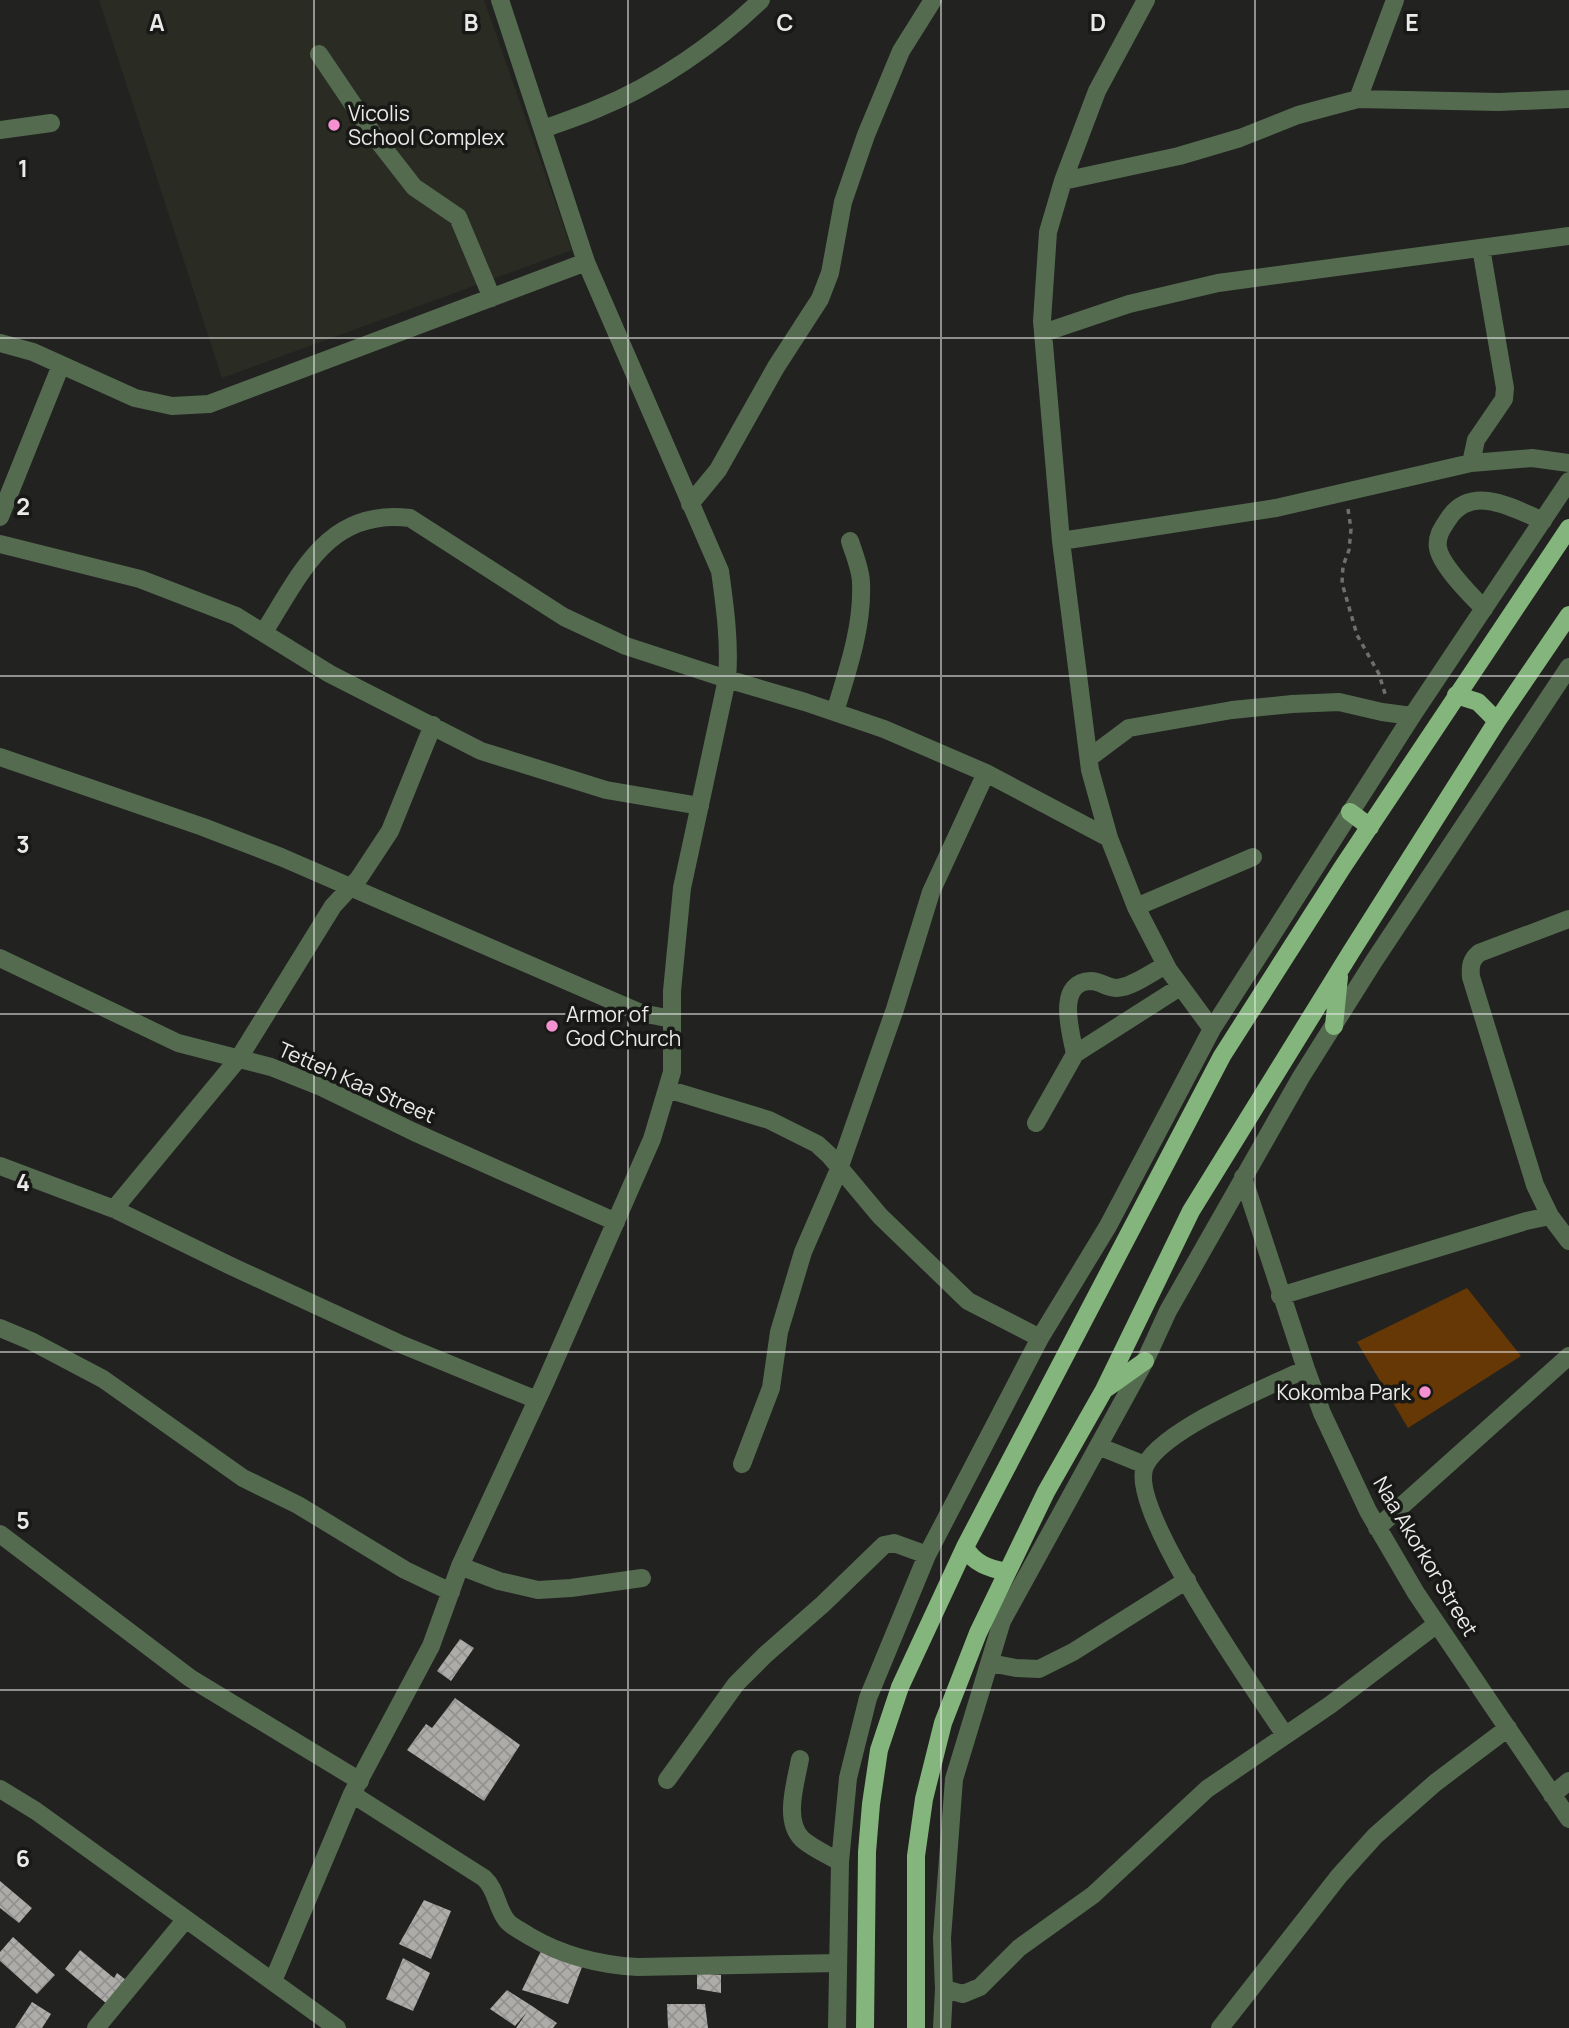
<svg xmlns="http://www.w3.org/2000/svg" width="1569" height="2028" font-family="Manrope,sans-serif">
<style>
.built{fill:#2a2b23}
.pitch{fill:#653805}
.building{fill:url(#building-cross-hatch)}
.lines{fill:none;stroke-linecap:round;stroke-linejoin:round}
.path{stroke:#6f6f6e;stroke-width:3.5;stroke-dasharray:5 5;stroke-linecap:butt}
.minor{stroke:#546b50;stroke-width:18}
.major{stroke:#84b57c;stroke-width:18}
.grid{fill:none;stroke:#eaeae9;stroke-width:2;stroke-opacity:0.55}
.poi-dot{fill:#f590d1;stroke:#181916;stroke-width:2.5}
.labels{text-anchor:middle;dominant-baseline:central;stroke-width:7;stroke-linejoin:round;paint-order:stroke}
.poi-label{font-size:21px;fill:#eaeae9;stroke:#181916;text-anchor:start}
.street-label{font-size:21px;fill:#eaeae9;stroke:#181916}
.grid-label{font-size:23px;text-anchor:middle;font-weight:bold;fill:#eaeae9;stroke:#181916;stroke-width:7;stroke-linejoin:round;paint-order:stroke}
</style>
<defs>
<pattern id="building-cross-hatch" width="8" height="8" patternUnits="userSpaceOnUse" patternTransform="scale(1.75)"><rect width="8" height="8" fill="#adaca9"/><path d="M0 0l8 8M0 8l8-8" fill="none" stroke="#939290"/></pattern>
</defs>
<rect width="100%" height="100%" fill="#222220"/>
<path class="built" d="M99 0H484L572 250 222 378Z"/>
<path class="pitch" d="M1467 1288 1521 1356 1408 1428 1357 1342Z"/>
<path class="building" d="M460 1639 474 1648 451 1681 437 1671Z
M455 1698 520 1745 484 1801 407 1750 426 1724 432 1728Z
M0 1881 32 1908 19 1923 0 1908Z
M424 1900 451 1911 431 1959 399 1944Z
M13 1937 55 1975 37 1994 0 1961V1952Z
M542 1949 582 1967 568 2004 522 1990Z
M80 1950 114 1978 117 1973 126 1980 107 2004 65 1969Z
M403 1958 430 1973 413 2011 386 1999Z
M697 1973 721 1975V1993L697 1989Z
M507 1990 532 2006 557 2023 553 2028H516L527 2012 515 2026 490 2009Z
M32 2002 51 2014 42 2028H15Z
M667 2004H705L708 2028H668Z"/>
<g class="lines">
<path class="path" d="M1348 509 1351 529 1349 550 1343 566 1342 583 1357 635 1379 674 1386 697"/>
<path class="minor" d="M1146 0 1097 91 1063 181 1048 232 1042 321 1061 541 1090 770 1109 838 1136 907 1168 969 1212 1029
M319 54 375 137 414 187 458 217 492 298
M1358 99 1395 0
M543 129C562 122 581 116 599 108 656 85 718 42 761 0
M0 130 51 123
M1063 181 1179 156 1240 138 1298 115 1358 99 1499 102 1569 99
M1043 333 1129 304 1218 283 1569 236
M0 343 33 352 135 398 172 406 209 404 586 262
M1471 463 1476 440 1504 399 1505 388 1481 248
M690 504 718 470 776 367 820 299 830 273 843 202 866 135 901 51 933 0
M0 517 61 365
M1061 541 1276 508 1471 463 1532 458 1569 463
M0 544 140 579 236 616 330 674 481 751 606 790 700 806
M1484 609C1471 595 1441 566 1438 548 1436 536 1443 527 1449 518 1472 484 1513 508 1543 521
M264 632C301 573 328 508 410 518L564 617 626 646 727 679 805 702 884 729 986 773 1109 838
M835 712C847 672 863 627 861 583 861 570 854 554 850 541
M0 757 203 827 281 857 613 1001 641 1013 672 1019
M1089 758 1129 728 1232 710 1292 704 1339 702 1382 712 1412 716
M1136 907 1253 857
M1569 919 1479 953C1471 960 1470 966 1471 977L1535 1185 1550 1216 1569 1241
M0 958 178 1043 271 1067 321 1087 414 1132 616 1222
M1075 1054C1071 1033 1055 982 1091 981 1100 981 1107 988 1117 988 1133 987 1152 972 1166 965
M667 1089 769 1120 817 1144 829 1155 880 1216 968 1301 1040 1338
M1036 1123 1075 1054 1180 987
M0 1166 114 1209 233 1267 398 1343 537 1400
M1243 1177 1306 1369 1322 1413 1368 1511 1416 1593 1569 1819
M114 1209 239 1058 333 906 359 878 390 831 433 725
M1280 1296 1526 1221 1550 1216
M0 1328 31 1341 103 1379 243 1478 298 1505 405 1570 451 1592
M1098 1446 1145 1465
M742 1464 771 1388 779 1332 803 1252 839 1169 895 1009 931 892 986 773
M1377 1528 1569 1356
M0 1534 190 1678 360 1781
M460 1566 499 1581 538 1590 571 1588 642 1578
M990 1663 1016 1668 1039 1669 1073 1652 1187 1580
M1285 1735C1258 1694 1123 1504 1146 1464 1166 1428 1267 1387 1306 1369
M800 1759C796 1782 783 1820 802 1839 812 1848 828 1855 840 1862
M667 1780 736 1684 765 1655 823 1604 884 1545 894 1543 927 1555
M0 1789 36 1811 337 2028
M352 1794 484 1878C497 1890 496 1907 507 1921 512 1927 522 1931 529 1936 563 1956 599 1965 638 1967L837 1963
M1552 1795 1569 1781
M273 1981 352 1794 431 1646 460 1566 545 1383 652 1139 672 1072V991L682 888 727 679C730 643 725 607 720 571L586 262 500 0
M944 1989 963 1994 980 1987 1019 1948 1093 1895 1207 1789 1330 1705 1437 1624
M96 2028 186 1919
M837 2028 840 1862 848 1778 868 1698 927 1555 1040 1338 1108 1226 1212 1029 1412 716 1569 481
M942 2028 944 1989 942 1938 954 1779 1002 1621 1145 1361 1168 1311 1301 1077 1374 961 1569 667
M1220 2028 1339 1876 1375 1836 1435 1783 1508 1728"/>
<path class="major" d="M1456 695 1478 702 1497 721
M1350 812 1370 827
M1334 1026 1339 977
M1107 1388 1145 1361
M965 1547C974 1564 989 1568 1006 1572
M865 2028 867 1852 871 1804 879 1750 900 1687 965 1547 1222 1056 1342 868 1569 528
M916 2028V1856L924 1799 943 1723 978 1633 1046 1492 1104 1390 1191 1211 1351 952 1497 721 1569 615"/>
</g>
<path class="grid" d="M314 0V2028M628 0V2028M941 0V2028M1255 0V2028M0 338H1569M0 676H1569M0 1014H1569M0 1352H1569M0 1690H1569"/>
<g class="poi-dot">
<circle cx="334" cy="125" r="7"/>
<circle cx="552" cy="1026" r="7"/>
<circle cx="1425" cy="1392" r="7"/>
</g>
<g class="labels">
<g class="poi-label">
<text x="348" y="113">Vicolis<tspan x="348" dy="24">School Complex</tspan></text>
<text x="566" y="1014">Armor of<tspan x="566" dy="24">God Church</tspan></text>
<text x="1411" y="1392" text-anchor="end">Kokomba Park</text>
</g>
<g class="street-label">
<text transform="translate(357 1082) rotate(24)">Tetteh Kaa Street</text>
<text transform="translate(1426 1556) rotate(59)">Naa Akorkor Street</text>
</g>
</g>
<g class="grid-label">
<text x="157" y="31">A</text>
<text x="471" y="31">B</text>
<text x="785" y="31">C</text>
<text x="1098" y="31">D</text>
<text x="1412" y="31">E</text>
<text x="23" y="177">1</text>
<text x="23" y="515">2</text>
<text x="23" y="853">3</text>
<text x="23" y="1191">4</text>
<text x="23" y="1529">5</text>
<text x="23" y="1867">6</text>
</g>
</svg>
